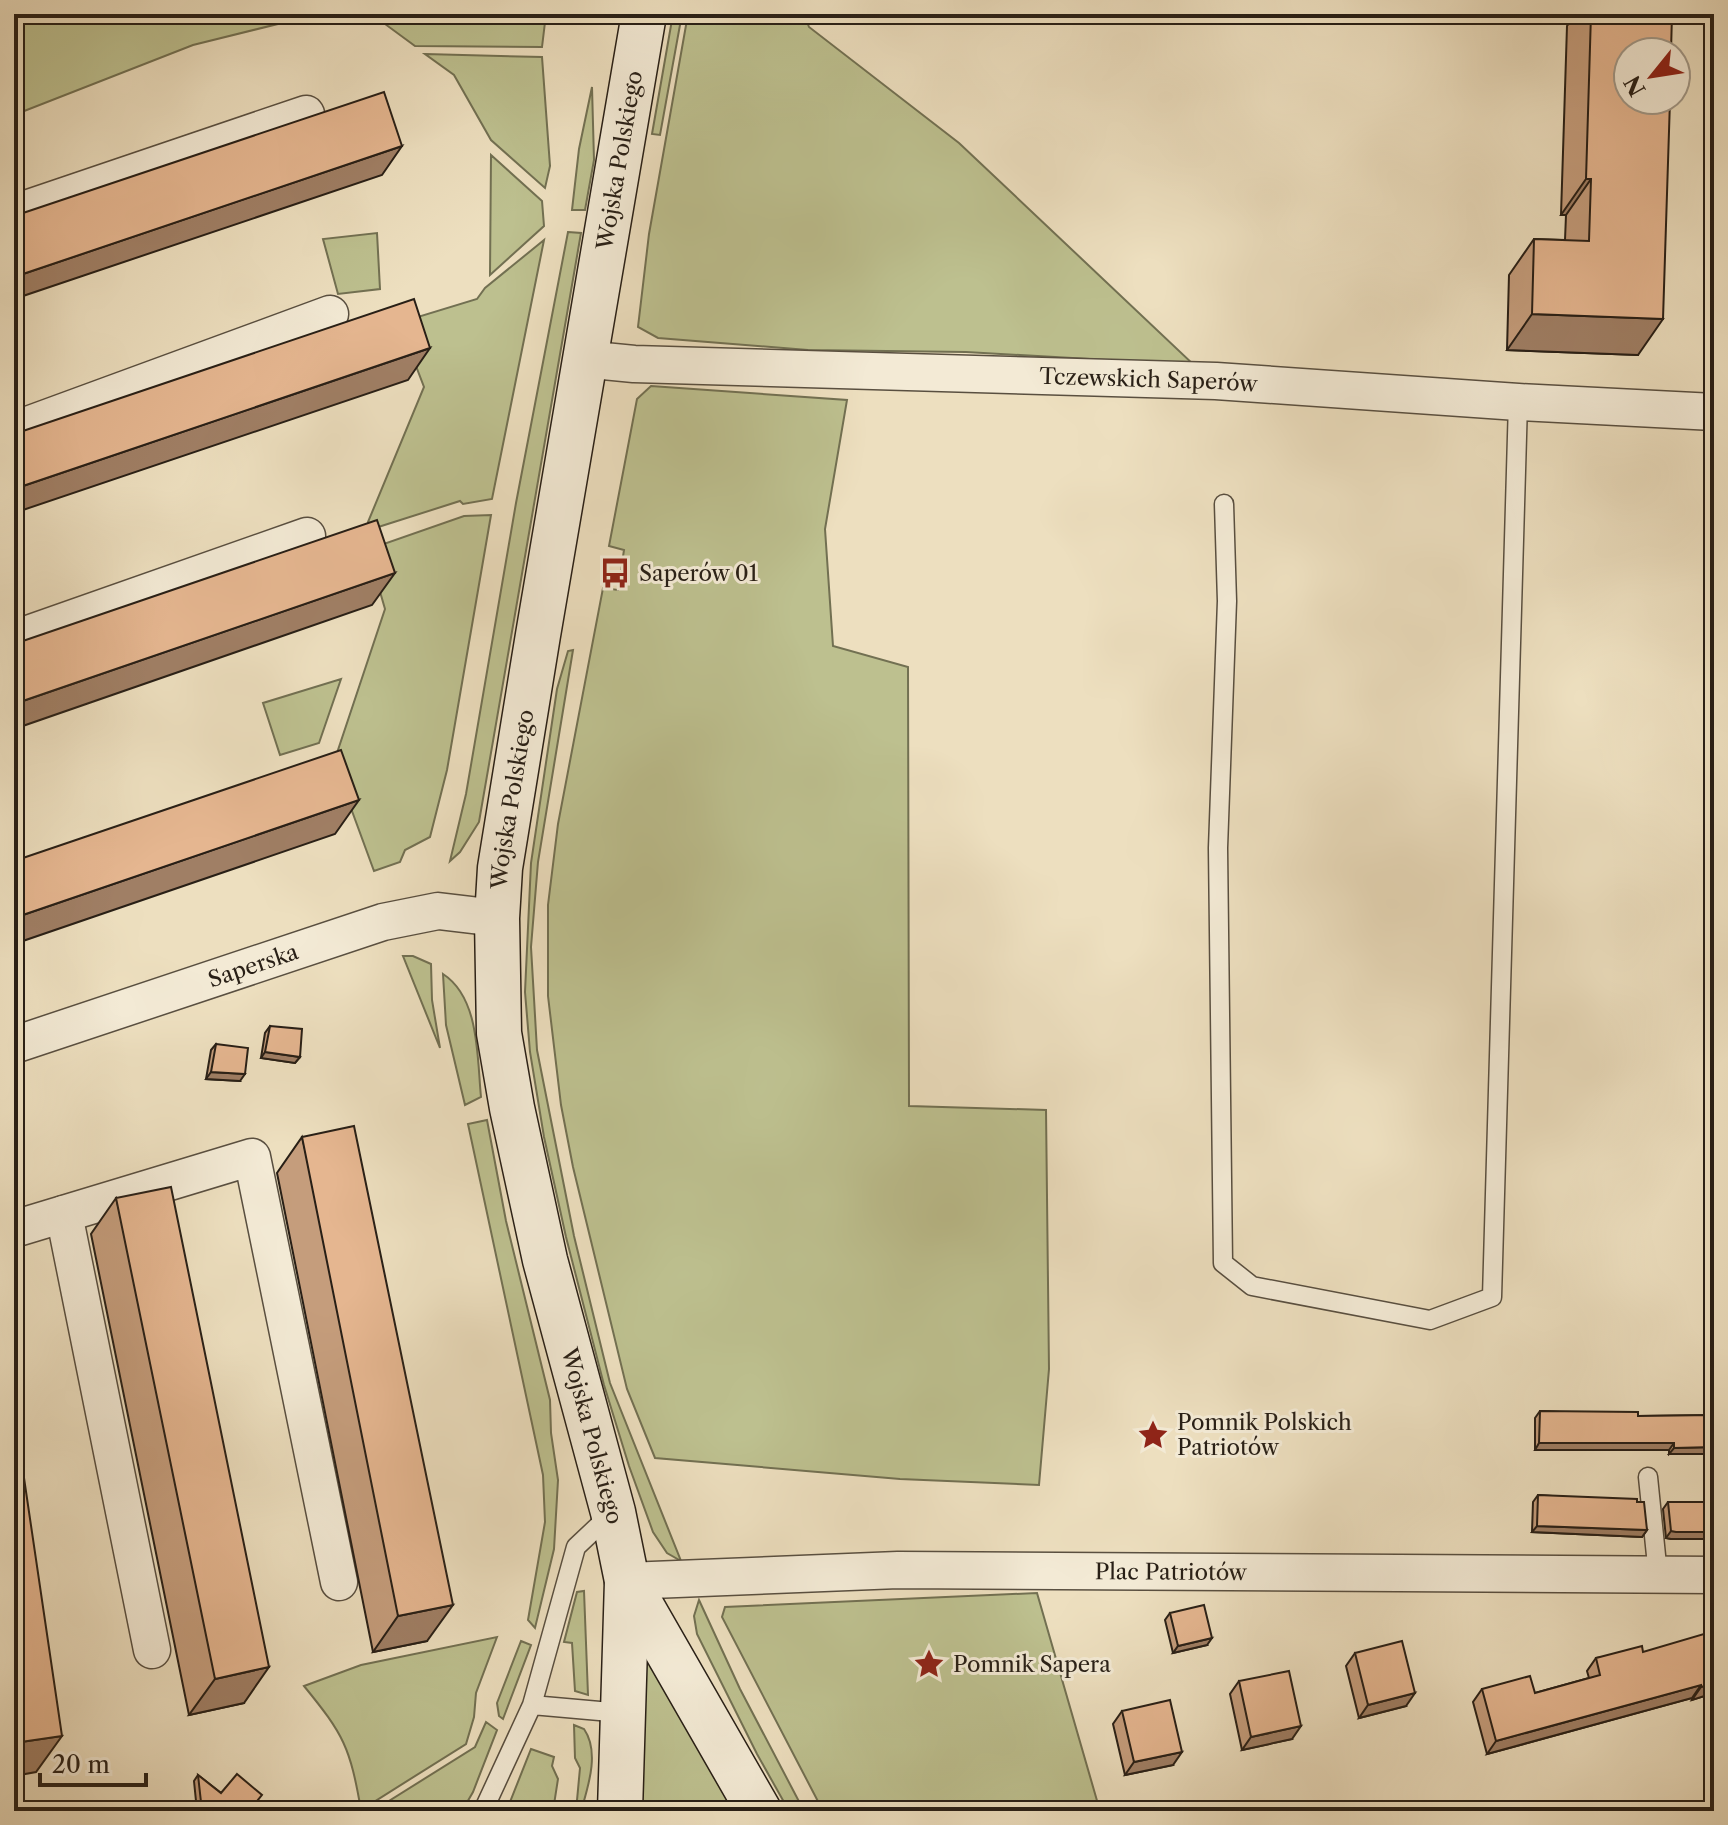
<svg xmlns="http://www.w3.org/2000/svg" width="1728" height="1825" font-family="'Libre Caslon Text',serif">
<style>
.green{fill:#bdc08f;stroke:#727052;stroke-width:2}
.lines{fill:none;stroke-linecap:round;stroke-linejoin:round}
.lane-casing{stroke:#594f40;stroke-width:21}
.street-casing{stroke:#594f40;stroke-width:39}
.secondary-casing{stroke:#281f16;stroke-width:47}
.lane{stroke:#f3ead5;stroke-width:18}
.street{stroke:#f3ead5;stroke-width:36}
.secondary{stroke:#f3ead5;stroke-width:44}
.wall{fill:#c59d7c;stroke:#281f16;stroke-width:2}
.shaded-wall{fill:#a07f65;stroke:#281f16;stroke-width:2}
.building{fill:#e5b690;stroke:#281f16;stroke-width:2}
.labels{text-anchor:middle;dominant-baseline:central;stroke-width:6;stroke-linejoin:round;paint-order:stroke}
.street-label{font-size:22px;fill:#281f16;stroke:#f3ead5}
.poi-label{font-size:22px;fill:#281f16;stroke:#f3ead5;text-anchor:start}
</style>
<rect width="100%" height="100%" fill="#eddfbf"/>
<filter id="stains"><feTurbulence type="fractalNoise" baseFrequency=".0025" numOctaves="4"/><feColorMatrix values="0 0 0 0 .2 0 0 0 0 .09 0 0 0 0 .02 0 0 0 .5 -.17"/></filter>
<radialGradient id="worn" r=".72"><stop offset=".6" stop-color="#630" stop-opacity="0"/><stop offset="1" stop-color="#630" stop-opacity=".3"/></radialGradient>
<path class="green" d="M34 14H284L298 19 193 45 14 115V21Z
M382 14H546L542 47 415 46 385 24Z
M673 14H682L660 135 652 134Z
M688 14H804L809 27 959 143 1194 365 966 352 808 350 658 338 638 327 649 234Z
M425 54 542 57 550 166 545 188 491 140 454 75Z
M592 87 594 160 585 210H572L579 149Z
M491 155 542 201 544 226 490 275Z
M568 232 581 233 479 822 460 852 450 861 466 794 516 503Z
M377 233 380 289 338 294 323 239Z
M544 240 492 499 463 504 460 501 372 529 368 522 424 387 403 332 411 319 477 299 485 288Z
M651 386 847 400 825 529 833 646 908 667 909 1106 1046 1110 1049 1369 1039 1485 900 1479 655 1458 627 1389 573 1167 561 1105 548 996V905L558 824 603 588 618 590 624 550 609 546 637 399Z
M491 515 447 770 430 837 405 850 400 862 374 871 334 762 385 609 370 557 375 547 464 516Z
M573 650 538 862 531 947 537 1050 574 1236 610 1383 681 1561 667 1553 653 1532 629 1466 604 1385 566 1237 544 1137 530 1052 525 992 531 863 557 689 568 651Z
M341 679 319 743 280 755 263 703Z
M403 956H413L431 964 432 1000 440 1048Z
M443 974C480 998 477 1058 481 1097L465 1105 446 1025Z
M487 1120 506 1221 550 1400 551 1433 558 1480 554 1549 535 1628 528 1620 545 1522 543 1475 468 1124Z
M584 1591 588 1695 575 1691 572 1643 564 1642 577 1592Z
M1037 1593 1100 1811H823L722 1617 725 1607Z
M699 1600 740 1689 804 1811H789L757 1754 697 1634 694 1616Z
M638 1633 734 1811H640Z
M497 1637 476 1693 474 1717 466 1744 361 1810C350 1747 344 1735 304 1686L361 1665Z
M521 1641 531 1645 503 1719 499 1716 497 1703Z
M486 1722 497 1730 473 1792 462 1811H373L475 1747Z
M574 1725 584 1729C600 1752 588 1787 581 1811H576L580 1768 575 1758Z
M531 1749 554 1757 552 1766 558 1779 553 1811H529L510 1802Z"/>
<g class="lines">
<g class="lane-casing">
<path id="lane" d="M1224 504 1227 601 1218 848 1223 1263 1252 1286 1430 1320 1492 1297 1518 402
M1648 1477 1658 1575
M532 1705 622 1713
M483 1811 532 1705 576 1547 611 1514"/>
</g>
<g class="street-casing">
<g id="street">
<path d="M14 213 306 114"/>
<path id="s1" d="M583 359 634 364 1216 381 1518 402 1714 412"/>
<path d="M14 430 330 314"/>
<path d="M14 639 307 536"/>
<path id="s2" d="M14 1045 383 922 438 911 497 918"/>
<path d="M64 1214 152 1650"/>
<path d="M14 1229 252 1157 339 1582"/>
<path id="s3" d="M627 1581 898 1570 1714 1575"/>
</g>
</g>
<g class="secondary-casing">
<g id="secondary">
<path d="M627 1581 759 1811"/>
<path id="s4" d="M620 1811 627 1581 613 1512 545 1260 512 1108 499 1033 497 918 500 868 538 635 644 14"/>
</g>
</g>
<use href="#lane" class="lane"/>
<use href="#street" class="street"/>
<use href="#secondary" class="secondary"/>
</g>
<path class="wall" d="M1572 14H1672L1638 355 1507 350 1509 275 1534 239 1565 240 1566 215H1561L1567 26 1572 19Z
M270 1026 300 1057 295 1063 261 1058 265 1033Z
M216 1044 240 1081 206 1079 211 1050Z
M302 1137 427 1641 373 1652 277 1173Z
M116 1198 244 1703 189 1715 91 1234Z
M1540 1411 1638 1416 1714 1415 1669 1454V1450H1535V1418Z
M1538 1495 1637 1502 1647 1530 1642 1537 1532 1532 1533 1502Z
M1668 1502H1714L1671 1539 1666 1538 1663 1509Z
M1170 1613 1207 1645 1173 1653 1165 1620Z
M1643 1652 1714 1693 1692 1700V1698L1487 1754 1473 1702 1482 1689 1535 1693 1589 1678 1587 1671 1596 1658Z
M1355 1653 1406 1706 1359 1718 1346 1666Z
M1239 1681 1292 1739 1242 1750 1230 1694Z
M1122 1711 1173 1765 1125 1775 1113 1724Z
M198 1775 221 1793 258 1802 250 1811H197L194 1781Z"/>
<path class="shaded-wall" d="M402 146 382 175 14 299V277Z
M1586 179H1591L1566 215H1561Z
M1532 314 1663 319 1638 355 1507 350Z
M430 348 408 380 14 513V489Z
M395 573 372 605 14 729V704Z
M359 800 335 834 14 944V918Z
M265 1052 300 1057 295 1063 261 1058Z
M211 1072 245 1074 240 1081 206 1079Z
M1539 1443H1674L1669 1450H1535Z
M1714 1447V1454H1669L1674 1448Z
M1537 1526 1647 1530 1642 1537 1532 1532Z
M1671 1531 1714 1532V1539H1671L1666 1538Z
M453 1605 427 1641 373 1652 398 1616Z
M1212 1638 1207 1645 1173 1653 1178 1646Z
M269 1667 244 1703 189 1715 215 1679Z
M1714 1683V1693L1692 1700 1701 1687Z
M1701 1685 1692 1698 1487 1754 1496 1741Z
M1415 1693 1406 1706 1359 1718 1368 1705Z
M1301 1726 1292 1739 1242 1750 1251 1737Z
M62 1736 36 1772 14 1776V1743Z
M1182 1752 1173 1765 1125 1775 1134 1762Z"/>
<path class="building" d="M1591 14H1672L1671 52H1628V100H1670L1663 319 1532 314 1534 239 1589 241 1591 179H1586Z
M384 92 402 146 14 277V216Z
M414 299 430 348 14 489V434Z
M377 520 395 573 14 704V644Z
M341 750 359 800 14 918V861Z
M270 1026 302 1029 300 1057 265 1052Z
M216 1044 248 1048 245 1074 211 1072Z
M354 1126 453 1605 398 1616 302 1137Z
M171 1187 269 1667 215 1679 116 1198Z
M14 1410 62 1736 14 1743Z
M1540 1411 1638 1412V1416L1714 1415V1447L1674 1448V1443H1539Z
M1538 1495 1637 1499V1502H1644L1647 1530 1537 1526Z
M1668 1502H1714V1532H1676L1671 1531Z
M1204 1605 1212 1638 1178 1646 1170 1613Z
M1714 1631V1683L1701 1687V1685L1496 1741 1482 1689 1530 1676 1535 1693 1600 1675 1596 1658 1642 1646 1643 1652Z
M1402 1641 1415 1693 1368 1705 1355 1653Z
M1289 1671 1301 1726 1251 1737 1239 1681Z
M1170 1700 1182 1752 1134 1762 1122 1711Z
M237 1774 262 1795 249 1811H202L198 1775 221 1793Z"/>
<defs>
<g id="bus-bare" transform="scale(2.4)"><path d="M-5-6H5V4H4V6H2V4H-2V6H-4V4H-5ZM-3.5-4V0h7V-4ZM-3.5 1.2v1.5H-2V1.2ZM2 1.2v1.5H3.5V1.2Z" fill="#8f2418" stroke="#f3ead5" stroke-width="2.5" paint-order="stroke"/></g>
<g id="sight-bare" transform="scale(2.4)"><path d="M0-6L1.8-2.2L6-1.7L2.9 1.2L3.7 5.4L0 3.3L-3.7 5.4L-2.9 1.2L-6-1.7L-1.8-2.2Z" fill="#8f2418" stroke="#f3ead5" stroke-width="2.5" paint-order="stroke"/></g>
</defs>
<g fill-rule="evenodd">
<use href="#bus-bare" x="615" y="573"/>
<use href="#sight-bare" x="1153" y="1435"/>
<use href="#sight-bare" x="929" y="1664"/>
</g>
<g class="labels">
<g class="street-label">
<text stroke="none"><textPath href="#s4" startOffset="1676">Wojska Polskiego</textPath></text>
<text stroke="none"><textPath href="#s1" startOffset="566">Tczewskich Saperów</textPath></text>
<text stroke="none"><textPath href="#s4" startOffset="1028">Wojska Polskiego</textPath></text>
<text stroke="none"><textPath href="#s2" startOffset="252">Saperska</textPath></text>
<text transform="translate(592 1436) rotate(75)">Wojska Polskiego</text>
<text stroke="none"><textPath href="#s3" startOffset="544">Plac Patriotów</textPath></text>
</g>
<g class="poi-label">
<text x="639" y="573">Saperów 01</text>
<text x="1177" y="1422">Pomnik Polskich<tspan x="1177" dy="25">Patriotów</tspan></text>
<text x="953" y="1664">Pomnik Sapera</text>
</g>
</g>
<rect width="1728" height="1825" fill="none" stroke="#eddfbf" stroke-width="48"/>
<rect x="16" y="16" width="1696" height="1793" fill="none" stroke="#281f16" stroke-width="4"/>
<rect x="24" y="24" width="1680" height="1777" fill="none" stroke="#281f16" stroke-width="2"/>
<g transform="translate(1652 76) rotate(240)"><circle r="38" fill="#f3ead5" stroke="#a29989" stroke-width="2"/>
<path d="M0-6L14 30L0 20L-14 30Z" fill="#8f2418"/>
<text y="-12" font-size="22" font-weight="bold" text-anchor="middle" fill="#281f16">N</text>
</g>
<path d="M40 1773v12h106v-12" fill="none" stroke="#281f16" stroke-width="4"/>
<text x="52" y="1773" font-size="24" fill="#281f16" stroke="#f3ead5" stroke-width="6" paint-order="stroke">20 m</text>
<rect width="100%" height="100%" filter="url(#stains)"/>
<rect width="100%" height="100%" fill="url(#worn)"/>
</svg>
